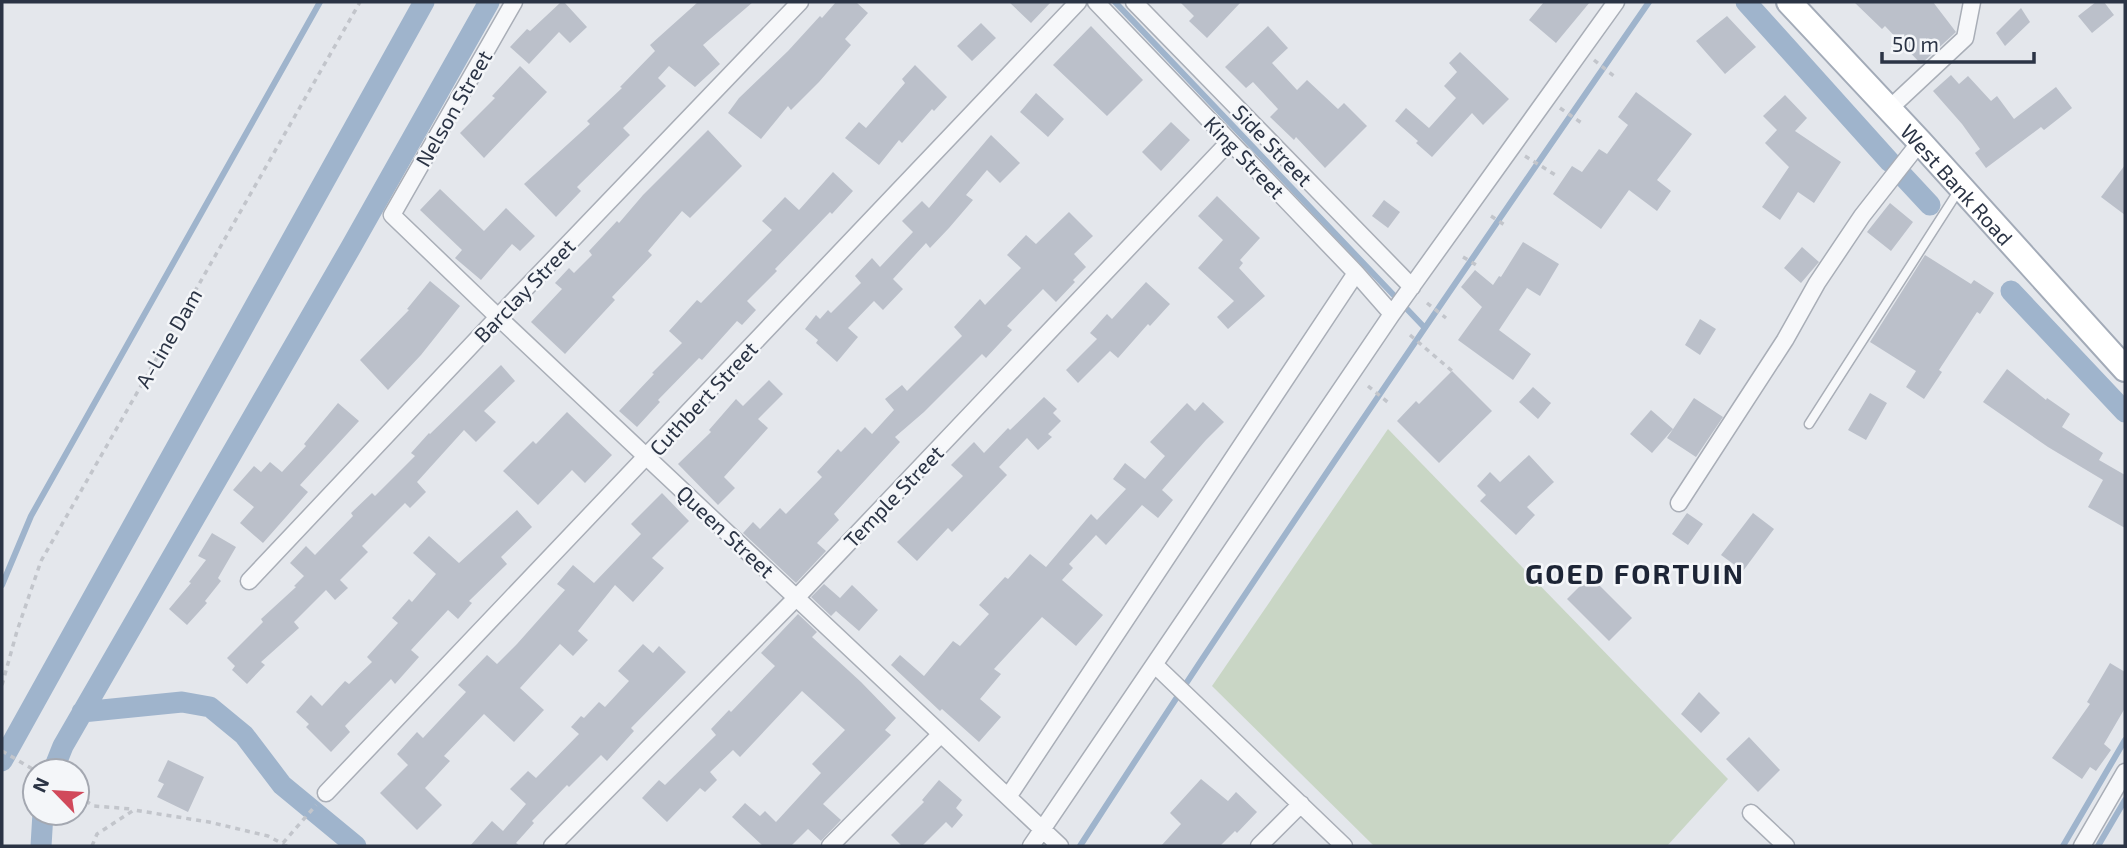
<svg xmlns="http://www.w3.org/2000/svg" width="2127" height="848" font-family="'Exo 2',sans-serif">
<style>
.green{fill:#c9d6c5}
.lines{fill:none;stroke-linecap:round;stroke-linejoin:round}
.stream{stroke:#9fb4cc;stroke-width:6}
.canal{stroke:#9fb4cc;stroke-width:21}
.building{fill:#bbc0ca}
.lane-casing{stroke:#a9aeb7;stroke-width:11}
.street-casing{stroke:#a9aeb7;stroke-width:19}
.primary-casing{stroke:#a3abb8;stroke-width:28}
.path{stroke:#c2c5cb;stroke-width:3.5;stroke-dasharray:5 5;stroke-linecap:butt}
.lane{stroke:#f7f8fa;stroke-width:8}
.street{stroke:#f7f8fa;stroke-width:16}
.primary{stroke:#fff;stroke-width:24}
.labels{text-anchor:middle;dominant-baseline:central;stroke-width:5;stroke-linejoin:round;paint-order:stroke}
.street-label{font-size:21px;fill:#2b3445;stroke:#f4f6f9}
.district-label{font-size:28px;font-weight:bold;letter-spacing:2px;fill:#1d2536;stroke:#f4f6f9}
</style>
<rect width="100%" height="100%" fill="#e4e7ec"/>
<path class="green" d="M1388 429 1728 779 1667 846H1374L1212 686Z"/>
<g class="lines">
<path class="stream" d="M1115 2 1424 327
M2 585 31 516 320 2
M1080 846C1264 561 1456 281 1649 2
M2063 846 2125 740
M2098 846 2125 800"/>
<path class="canal" d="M1746 2 1890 162
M1903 176 1930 205
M2011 291 2125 412
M82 712 182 702 210 707 244 735 282 785 356 846
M2 761 424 2
M53 771 63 746 351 247 489 2
M41 846 43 813"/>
</g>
<path class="building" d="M561 2H564L587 27 570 43 559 32 529 64 510 47 527 29 530 31Z
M698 2H753L703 45 720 64 695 87 669 66 658 78 666 86 623 128 630 135 577 187 581 191 556 217 524 184 590 124 587 121 622 88 620 87 655 51 650 45Z
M836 2H856L868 13 845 39 851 45 819 82 791 110 788 106 761 139 728 113 739 98 788 51 820 16 822 18Z
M1009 2H1051L1031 23Z
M1180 2H1241L1207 38 1189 21 1194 16Z
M1544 2H1590L1556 43 1529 20Z
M1854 2H1933L1956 32 1921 64 1885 26 1882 29Z
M2096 2H2104L2114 15 2092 33 2078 16Z
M2021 8 2030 22 2005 46 1996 33Z
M1727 16 1756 47 1725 74 1696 41Z
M981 23 996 38 972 61 957 46Z
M1091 26 1143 80 1107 116 1053 65Z
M1268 26 1288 48 1272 63 1297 90 1307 80 1338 109 1344 103 1367 126 1325 168 1296 137 1294 140 1270 117 1278 109 1253 82 1246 88 1225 67Z
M1460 52 1509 99 1483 125 1472 113 1432 157 1416 143 1418 141 1395 121 1406 108 1429 128 1456 98 1444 86 1457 72 1449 63Z
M915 65 947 97 934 111 932 109 902 143 899 140 879 165 845 138 859 122 866 128 905 83 902 79Z
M520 66 547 92 484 158 460 133 495 98 492 96Z
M1951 75 1959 84 1968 76 1991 101 1997 96 2014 119 2056 87 2072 108 2044 130 2041 127 1986 168 1975 153 1980 149 1962 124 1933 91Z
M1636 92 1692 134 1657 180 1671 191 1657 211 1629 190 1601 229 1553 194 1572 166 1582 172 1599 149 1607 154 1628 125 1618 117Z
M1036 93 1064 119 1048 137 1020 112Z
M1785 95 1807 118 1795 131 1841 162 1814 203 1798 192 1780 220 1762 207 1789 167 1765 143 1777 130 1763 116Z
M1171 122 1190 140 1161 171 1142 152Z
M708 130 742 166 690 218 682 211 648 251 652 255 612 297 615 300 565 354 531 322 562 289 555 283 569 268 574 273 592 255 589 251 617 221 619 223 643 195Z
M991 135 1020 163 1000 183 987 170 966 195 973 200 949 228 930 248 926 243 893 279 903 289 883 310 874 301 848 328 858 337 837 362 816 343 818 340 805 329 816 315 820 319 828 310 831 313 861 283 855 276 872 258 880 267 913 232 902 221 922 201 929 208Z
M2125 165V215L2101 197Z
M833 172 853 191 832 214 830 212 775 269 777 271 747 301 756 310 742 325 737 321 702 360 699 358 658 400 660 402 637 427 619 411 654 374 652 373 682 343 669 331 697 300 701 303 772 230 762 221 785 197 799 210Z
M440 189 484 231 506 208 535 236 520 251 512 244 481 280 455 258 462 250 420 210Z
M1217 196 1260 238 1240 260 1243 263 1239 268 1265 296 1228 329 1217 317 1234 301 1198 268 1223 240 1198 216Z
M1384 200 1400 212 1388 228 1372 216Z
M1890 203 1913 222 1891 251 1867 232Z
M1069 212 1093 236 1074 254 1086 267 1073 280 1075 282 1056 302 1043 289 1007 326 1012 330 986 358 982 354 924 412 895 437 900 442 834 514 839 520 817 543 826 551 796 583 743 533 753 522 760 529 780 508 786 514 822 477 817 472 838 449 841 452 865 427 872 434 894 410 885 399 902 385 907 391 962 336 954 327 980 299 985 305 1021 268 1007 255 1026 235 1036 244Z
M1523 242 1559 264 1540 296 1527 288 1499 330 1531 354 1513 380 1458 340 1482 307 1461 287 1475 270 1493 285 1499 276 1501 277Z
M1802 247 1819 262 1801 283 1784 268Z
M1925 255 1971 284 1974 280 1994 293 1980 314 1977 312 1939 370 1942 372 1924 399 1906 387 1916 371 1870 342Z
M430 281 460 306 421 355 388 390 360 360 409 310 407 309Z
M1146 282 1170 304 1150 326 1148 324 1118 358 1110 351 1078 383 1066 370 1097 339 1090 333 1107 314 1112 319Z
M1700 319 1716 329 1700 355 1685 345Z
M501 365 515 381 484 411 496 422 476 442 464 430 417 482 426 492 410 508 405 503 362 546 368 552 340 580 348 588 335 600 326 590 294 622 299 628 261 662 265 665 247 684 232 670 235 666 227 658 263 622 261 619 296 587 294 586 304 576 290 563 306 546 315 555 353 516 351 513 372 493 375 496 415 456 411 453 429 433 430 434Z
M2007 369 2046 400 2047 398 2070 414 2062 427 2103 453 2099 460 2125 475V528L2088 507 2103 480 2048 447 1983 402Z
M1452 371 1492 411 1439 463 1397 421 1416 401 1419 404Z
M769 380 783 394 758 419 768 428 724 477 735 488 718 505 678 464 711 432 709 430 736 399 743 406Z
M1533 387 1551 403 1538 419 1519 402Z
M1870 393 1887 403 1866 440 1848 430Z
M1044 397 1057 409 1053 413 1061 421 1048 434 1052 437 1038 450 1027 438 999 467 1007 475 952 532 948 528 917 561 897 542 963 476 951 465 974 442 984 453 1008 428 1010 430Z
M1694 398 1723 417 1696 457 1667 438Z
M1203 402 1224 422 1206 440 1162 490 1173 500 1158 518 1142 505 1106 545 1096 535 1069 564 1073 568 1062 580 1103 615 1076 646 1042 617 994 669 1001 674 980 699 1001 717 979 742 942 709 940 711 891 665 900 655 924 676 953 641 960 646 989 614 979 605 1005 577 1008 579 1030 554 1046 567 1091 514 1097 520 1126 489 1113 479 1125 463 1145 479 1165 456 1150 442 1187 403 1195 411Z
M338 403 359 421 300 485 308 492 263 543 240 523 254 507 233 490 254 466 261 472 270 462 282 472 306 446 304 444Z
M1651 410 1673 429 1652 453 1630 434Z
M567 412 612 455 585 483 572 470 538 505 503 471 533 441 536 444Z
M1529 455 1554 482 1527 507 1535 515 1516 535 1480 501 1486 495 1477 486 1490 472 1500 482Z
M662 493 689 521 652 558 664 568 633 602 615 585 578 631 588 640 573 656 560 644 520 688 544 710 514 742 484 714 444 756 450 761 425 788 442 805 417 830 380 793 408 765 397 754 417 732 423 738 466 692 458 685 487 655 497 664 517 644 565 590 557 584 573 565 594 583 641 534 631 524Z
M517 510 532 527 501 557 507 564 469 601 472 603 458 619 448 610 411 650 419 657 395 684 391 679 345 726 350 732 331 752 306 727 309 724 296 712 311 695 322 706 345 681 349 684 372 662 367 657 398 623 392 618 409 599 412 602 436 574 413 553 429 536 459 563Z
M1687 513 1703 524 1688 545 1672 534Z
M1753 513 1774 529 1743 571 1721 555Z
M212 533 236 547 218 578 221 581 205 601 207 603 187 625 169 609 191 583 189 582 206 560 198 556Z
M1590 576 1632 618 1609 641 1567 599Z
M824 584 840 598 852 585 878 610 859 631 836 611 831 616 811 597Z
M798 614 817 632 812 637 861 682 896 718 885 730 891 735 823 804 841 820 821 841 808 829 791 846H763L732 817 745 803 760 816 765 811 776 822 821 773 812 764 845 730 802 691 740 757 733 750 710 772 717 780 705 792 700 788 667 822 642 798 659 780 665 785 716 735 711 729 729 710 731 712 775 666 761 653Z
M643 644 653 653 659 646 686 672 631 728 634 731 607 761 601 755 569 787 567 785 532 821 534 823 516 843 520 846H470L492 821 503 831 526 804 510 789 528 771 536 778 579 734 571 727 581 716 584 718 599 702 605 707 629 681 618 671Z
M2110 663 2125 672V708L2104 744 2111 750 2096 771 2090 767 2082 779 2052 758 2090 704 2087 702Z
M1699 692 1720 713 1701 733 1681 714Z
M1749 737 1780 770 1758 792 1726 759Z
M168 760 204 777 188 812 157 797 164 784 158 781Z
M1201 779 1228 801 1236 792 1257 812 1237 833 1235 831 1220 846H1161L1181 824 1170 813Z
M939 780 962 800 956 808 963 815 952 828 946 822 922 846H902L891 835 924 802 922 800Z"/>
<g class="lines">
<g class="lane-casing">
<path id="lane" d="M1809 424 1959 190"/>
</g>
<g class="street-casing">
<path id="street" d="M514 2 392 215 498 317 1060 846
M1096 2 1356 273 1392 314
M1134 2 1412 287
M1889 109 1965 38 1972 2
M1679 503 1785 340 1817 283 1862 216 1920 142
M249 581 498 317 800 2
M1155 665 1344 846
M326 793 1078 2
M1008 797 1356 273
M1751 813 1786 846
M552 846 797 597 1229 142
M830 846 940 735
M1031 846 1392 314 1616 2
M1259 846 1301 804
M2082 846 2125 772"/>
</g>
<g class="primary-casing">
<g id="primary">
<path id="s1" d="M1789 2 1920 142 2125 369"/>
</g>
</g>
<path class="path" d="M1594 60 1615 77
M1560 108 1583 124
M1525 156 1557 176
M1491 216 1506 226
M1463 257 1478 266
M1427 303 1446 318
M1410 335 1452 371
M1368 386 1390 404
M2 685 17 631 41 561 360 2
M2 751 36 771
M77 796 94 806 132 809
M283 843 316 805
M92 846 97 834 134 810 209 822 268 836 287 846"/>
<use href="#lane" class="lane"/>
<use href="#street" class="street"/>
<use href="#primary" class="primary"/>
</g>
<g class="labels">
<g class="street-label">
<text transform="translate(453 108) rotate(-60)">Nelson Street</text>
<text transform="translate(1273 145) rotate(46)">Side Street</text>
<text transform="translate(1245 157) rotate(46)">King Street</text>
<text stroke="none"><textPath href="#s1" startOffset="248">West Bank Road</textPath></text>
<text transform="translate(524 290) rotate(-46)">Barclay Street</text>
<text transform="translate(168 338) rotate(-60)">A-Line Dam</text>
<text transform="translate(703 398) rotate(-47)">Cuthbert Street</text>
<text transform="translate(893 496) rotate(-46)">Temple Street</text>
<text transform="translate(726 531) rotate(43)">Queen Street</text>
</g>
<g class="district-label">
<text x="1635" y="573">GOED FORTUIN</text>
</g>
</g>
<rect width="2127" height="848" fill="none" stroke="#2b3445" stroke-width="7"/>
<g transform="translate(56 792) rotate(295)"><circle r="33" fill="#f4f6f9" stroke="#a4a8b1" stroke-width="2"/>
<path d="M0-5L12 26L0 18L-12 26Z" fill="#d1495b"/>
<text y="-10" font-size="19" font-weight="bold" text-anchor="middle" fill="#2b3445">N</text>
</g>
<path d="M1882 52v10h152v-10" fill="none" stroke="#2b3445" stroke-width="3.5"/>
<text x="1892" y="52" font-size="21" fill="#2b3445" stroke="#f4f6f9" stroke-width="5" paint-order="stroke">50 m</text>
</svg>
